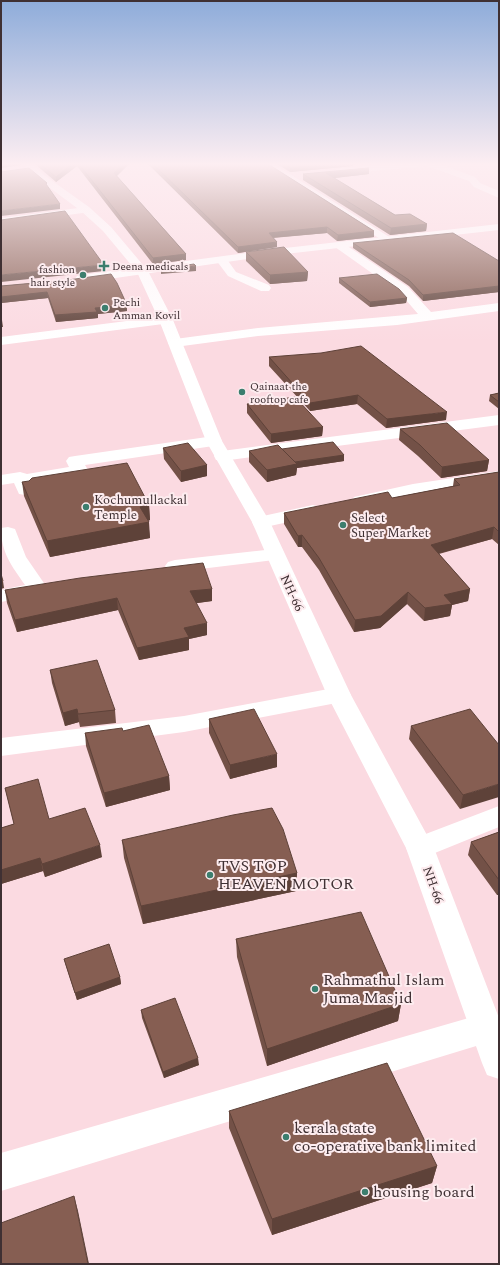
<svg xmlns="http://www.w3.org/2000/svg" width="500" height="1265" font-family="Spectral,serif">
<style>
.lines{fill:none;stroke-linecap:round;stroke-linejoin:round}
.minor{fill:#fff;fill-rule:evenodd}
.secondary{fill:#fff;fill-rule:evenodd}
.primary{fill:#fff;fill-rule:evenodd}
.wall{fill:#735147}
.shaded-wall{fill:#5e4239}
.building{fill:#865e52;stroke:#5e4239}
.poi-dot{fill:#3c7e6e;stroke:#fdecef;stroke-width:1.5}
.labels{text-anchor:middle;dominant-baseline:central;stroke-width:4;stroke-linejoin:round;paint-order:stroke}
.far-poi-label{font-size:11px;fill:#3f3033;stroke:#fdecef;text-anchor:start}
.poi-label{font-size:13px;fill:#3f3033;stroke:#fdecef;text-anchor:start}
.street-label{font-size:13px;fill:#3f3033;stroke:#fdecef}
.near-poi-label{font-size:16px;fill:#3f3033;stroke:#fdecef;text-anchor:start}
</style>
<rect width="100%" height="100%" fill="#fbdae1"/>
<g class="lines">
<path class="minor" d="M263 164H274L394 240 389 243 385 242Z
M388 164H440L475 177 480 183 499 191V198L474 187 469 181 427 166 340 174 336 171 340 168Z
M86 207 90 208 91 210 90 212 1 224V218Z
M339 242 343 243 408 287 431 312 499 303V311L397 325 258 336 175 347 170 346 168 343 170 340 175 339 258 328 418 314 400 293 335 247 334 245Z
M222 257 226 258 236 272 269 285 271 288 269 291H261L228 276 216 260 218 258Z
M166 316 171 317 173 320 171 323 1 345V337Z
M499 415V425L222 461 216 460 214 456 216 452 222 451Z
M214 436 220 437 222 441 220 445 85 465 88 470 85 474 31 484 34 490 31 494 25 495 19 494 14 483 1 485V475L20 472 27 474 69 467 66 461 69 457 75 456Z
M499 471V481L413 494 360 506 354 505 351 501 354 497 413 484Z
M313 505 320 507 322 511 320 515 261 528 254 526 252 522 254 518Z
M8 527 15 529 26 557 48 589 45 593 1 602V590L25 585C12 566 1 553 1 528Z
M275 549 282 551 285 555 282 559 175 572 168 570 165 566 168 562 175 560Z
M339 687 347 689 351 695 347 701 184 732 1 756V738L184 716Z
M499 806V827L420 859 410 856 406 848 410 840Z
M486 1013 498 1017 499 1020 498 1039 486 1043 1 1191V1153Z"/>
<path class="secondary" d="M499 224V230L276 255 81 283 77 282 75 279 77 276 81 275 276 249Z"/>
<path class="primary" d="M23 164H33L44 175 89 207 111 227 148 271 173 320 222 441 270 522 351 695 434 848 499 1018V1079L487 1075 482 1063 406 848 327 695 252 522 206 441 159 320 137 272 103 231 81 211 38 179Z"/>
</g>
<path class="wall" d="M35 164H129L117 176 186 254V260L153 264 77 166 56 182Z
M148 164H268L374 231V237L337 241 327 233 273 238 277 247 238 253Z
M277 164H353V166L290 172Z
M303 174H369L334 178 395 215 427 224 426 231 390 235 303 180Z
M353 243 499 261V292L423 301 409 286 353 248Z
M246 252 308 272 307 281 270 284 246 261Z
M339 278 407 298 406 303 370 307 339 283Z
M68 280 127 311 98 314V318L56 322 48 298 1 303V286Z
M269 357 446 420 386 428 357 404 310 411 269 366Z
M499 393V409L489 401 490 395Z
M247 404 323 427 322 436 271 443 247 413Z
M400 429 489 460 487 471 441 478 418 456 399 440Z
M163 448 207 465V476L181 482 164 459Z
M282 449 344 455V461L297 468 296 475 267 482 249 462V451Z
M499 472V545L492 539 439 554 470 589 468 601 452 605 450 616 424 621 407 604 380 628 354 632 319 570 302 547H298L284 524V513L392 498 453 486 454 479Z
M22 482 149 505 150 520 148 521 150 538 50 557 24 496Z
M212 589V601L196 603 207 635 189 639V650L139 660 118 610 17 632 7 603 5 590Z
M50 670 115 710 116 723 80 727 79 722 65 726 52 683Z
M209 719 277 767 230 779 209 733Z
M411 726 499 745 460 809 409 739Z
M123 731 169 776 170 790 106 807 86 746 85 733Z
M5 788 49 819 102 857 45 877 43 871 1 884V828L14 824Z
M499 832V895H497L468 855 471 842Z
M122 840 297 873 296 891 143 924 124 858Z
M236 939 401 1004 398 1021 267 1066 237 957Z
M64 959 120 977 121 984 77 1000 66 966Z
M141 1010 199 1065 164 1078 142 1018Z
M229 1111 437 1166 432 1183 272 1235 229 1128Z"/>
<path class="shaded-wall" d="M1 164H23L22 165 1 168Z
M72 164H77V166L56 182V177Z
M124 164H129L114 178V173Z
M323 164H353V166L290 172V168Z
M369 168V174L326 179V173Z
M60 204V209L1 216V211Z
M427 224 426 231 390 235 391 228Z
M327 227V233L269 238V233Z
M374 231V237L337 241 338 235Z
M277 242V247L238 253V247Z
M186 254V260L153 264V258Z
M104 265V271L1 282V275Z
M196 266V271L161 274V270Z
M308 272 307 281 270 284V275Z
M499 286V292L423 301V295Z
M47 292 48 298 1 303V297Z
M407 298 406 303 370 307V302Z
M127 305V311L98 314V318L56 322 55 315 95 308Z
M1 320H2L3 327H1Z
M358 395 357 404 310 411V403Z
M447 412 446 420 386 428 387 419Z
M323 427 322 436 271 443V434Z
M344 455V461L297 468 296 475 267 482V470L292 463Z
M489 460 487 471 441 478 442 467Z
M207 465V476L181 482V471Z
M149 505 150 520 141 522 140 507Z
M149 522 150 538 50 557 47 541Z
M494 527 492 539 429 556 431 545Z
M302 535V547H298V536Z
M3 581 4 588 1 589V582Z
M212 589V601L191 604 190 591Z
M470 589 468 601 452 605 450 616 424 621 425 608 444 595Z
M408 592 407 604 380 628 354 632 355 620Z
M117 598 118 610 17 632 15 620Z
M207 623V635L189 639V650L139 660 137 648 184 628Z
M77 709 79 722 65 726 63 713Z
M277 754V767L230 779V765Z
M169 776 170 790 106 807 104 793Z
M499 784V797L460 809 463 795Z
M100 845 102 857 45 877 42 864Z
M40 858 43 871 1 884V870Z
M297 873 296 891 143 924 141 906Z
M499 887V895H497Z
M120 977 121 984 77 1000 75 993Z
M401 1004 398 1021 267 1066V1049Z
M198 1058 199 1065 164 1078 163 1072Z
M437 1166 432 1183 272 1235V1219Z
M74 1196 78 1211 89 1264H88Z"/>
<path class="building" d="M40 164H72L56 177Z
M79 164H124L114 173 186 254 153 258Z
M153 164H268L374 231 338 235 327 227 269 233 277 242 238 247Z
M285 164H323L290 168Z
M29 168 47 183 46 184 60 204 1 211V172Z
M368 168H369L326 173 395 215 410 214 427 224 391 228 303 174Z
M65 211 104 265 1 275V220Z
M453 233 499 261V286L423 295 409 280 353 243Z
M284 247 308 272 270 275 246 252Z
M194 264 196 266 161 270 160 269Z
M111 274 117 283 127 305 95 308 97 312 55 315 47 292 1 297V286L68 280Z
M377 274 399 289 407 298 370 302 339 278Z
M361 346 447 412 387 419 358 395 310 403 269 357 321 353Z
M499 393V402L490 395Z
M295 397 323 427 271 434 247 404Z
M447 423 489 460 442 467 420 445 400 429Z
M333 442 344 455 295 462 282 449Z
M188 443 207 465 181 471 163 448Z
M278 445 297 464 267 470 249 451Z
M127 463 149 505 140 507 149 522 47 541 22 482 29 481 32 478Z
M499 472V532L494 527 431 545 470 589 444 595 452 604 425 608 408 592 381 616 355 620 319 558 302 535 298 536 284 513 388 492 392 498 460 485 454 479Z
M203 563 212 589 190 591 207 623 184 628 189 637 137 648 117 598 15 620 5 590 80 578Z
M1 574 3 581 1 582Z
M97 660 115 710 78 714 77 709 63 713 50 670Z
M254 709 277 754 230 765 209 719Z
M470 709 499 745V784L463 795 411 726Z
M149 725 169 776 104 793 85 733 122 728 123 731Z
M38 779 49 819 85 808 100 845 42 864 40 858 1 870V828L14 824 5 788Z
M272 808 283 829 297 873 141 906 122 840 233 815Z
M499 832V880L471 842Z
M361 912 401 1004 267 1049 236 939Z
M109 944 120 977 75 993 64 959Z
M175 998 198 1058 163 1072 141 1010Z
M387 1063 437 1166 272 1219 229 1111Z
M74 1196 88 1264H1V1223Z"/>
<linearGradient id="sky" x2="0" y2="1"><stop stop-color="#8eacda"/><stop offset="0.48" stop-color="#fdeef2"/><stop offset="1" stop-color="#fdeef2" stop-opacity="0"/></linearGradient>
<rect width="500" height="342" fill="url(#sky)"/>
<g class="poi-dot">
<path d="M102 260h4v4h4v4h-4v4h-4v-4h-4v-4h4z"/>
<circle cx="83" cy="275" r="4"/>
<circle cx="105" cy="308" r="4"/>
<circle cx="242" cy="392" r="4"/>
<circle cx="86" cy="507" r="4"/>
<circle cx="343" cy="525" r="4"/>
<circle cx="210" cy="875" r="4"/>
<circle cx="315" cy="989" r="4"/>
<circle cx="286" cy="1137" r="4"/>
<circle cx="365" cy="1192" r="4"/>
</g>
<g class="labels">
<g class="far-poi-label">
<text x="112" y="266">Deena medicals</text>
<text x="75" y="269" text-anchor="end">fashion<tspan x="75" dy="13">hair style</tspan></text>
<text x="113" y="302">Pechi<tspan x="113" dy="13">Amman Kovil</tspan></text>
<text x="250" y="386">Qainaat the<tspan x="250" dy="13">rooftop cafe</tspan></text>
</g>
<g class="poi-label">
<text x="94" y="500">Kochumullackal<tspan x="94" dy="15">Temple</tspan></text>
<text x="351" y="518">Select<tspan x="351" dy="15">Super Market</tspan></text>
</g>
<g class="street-label">
<text transform="translate(292 593) rotate(65)">NH-66</text>
<text transform="translate(433 885) rotate(70)">NH-66</text>
</g>
<g class="near-poi-label">
<text x="218" y="866">TVS TOP<tspan x="218" dy="18">HEAVEN MOTOR</tspan></text>
<text x="323" y="980">Rahmathul Islam<tspan x="323" dy="18">Juma Masjid</tspan></text>
<text x="294" y="1128">kerala state<tspan x="294" dy="18">co-operative bank limited</tspan></text>
<text x="373" y="1192">housing board</text>
</g>
</g>
<rect width="500" height="1265" fill="none" stroke="#3f3033" stroke-width="4"/>
</svg>
